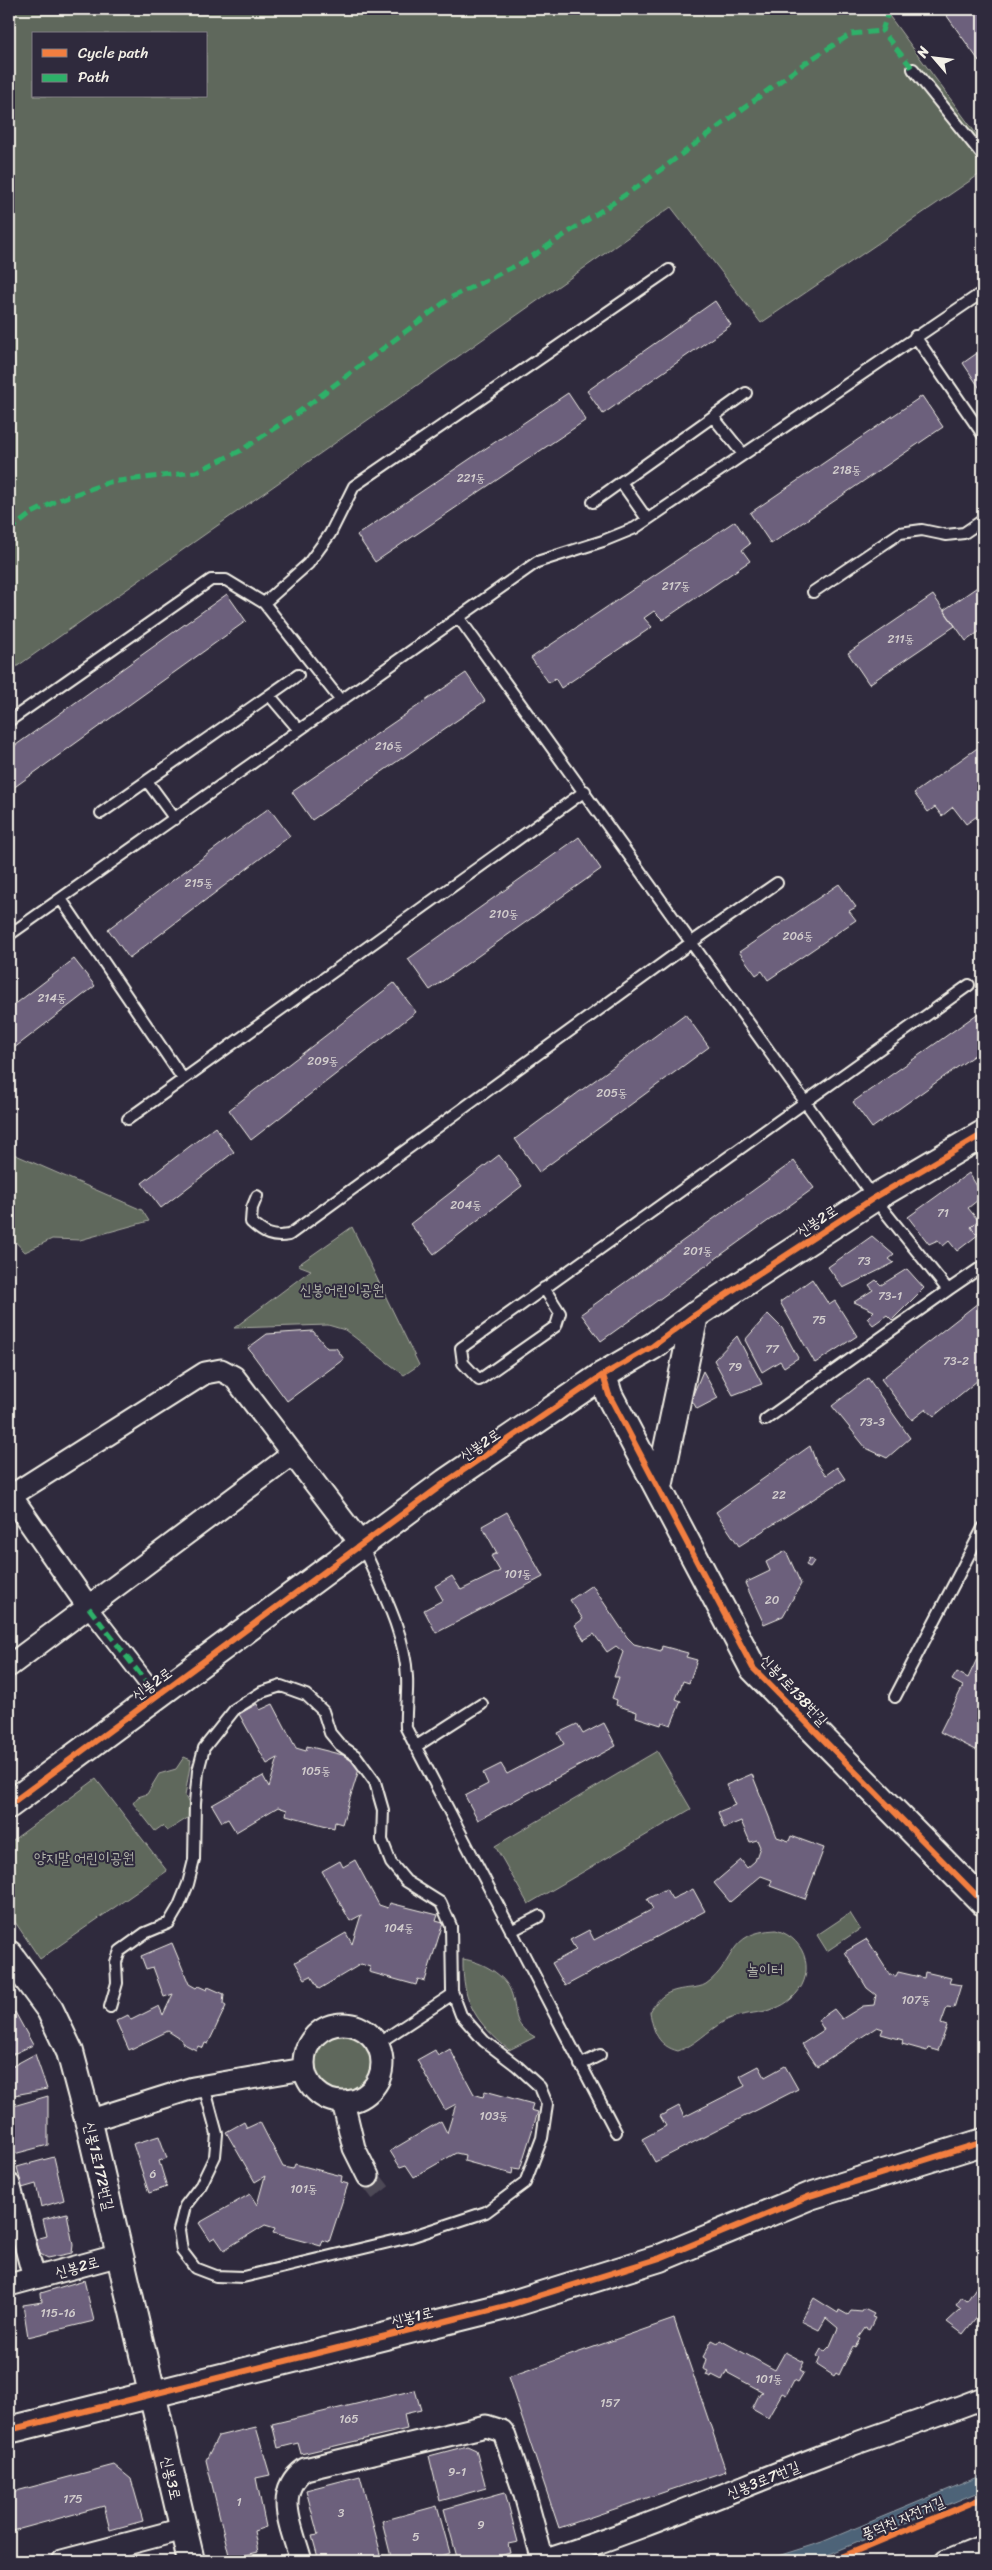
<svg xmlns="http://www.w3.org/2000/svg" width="992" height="2570" font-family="Sriracha,'Poor Story',sans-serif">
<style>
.green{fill:#5f685c;stroke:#aaaca2;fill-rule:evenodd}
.water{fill:#4d6478;stroke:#909ca5}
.building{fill:#6c607c;stroke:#f4f1e8}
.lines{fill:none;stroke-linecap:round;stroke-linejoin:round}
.minor-tunnel{stroke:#4d4857;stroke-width:21;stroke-dasharray:21 11;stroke-linecap:butt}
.service-casing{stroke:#f4f1e8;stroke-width:14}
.pedestrian-casing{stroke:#f4f1e8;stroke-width:20}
.minor-casing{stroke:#f4f1e8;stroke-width:25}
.tertiary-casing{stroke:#f4f1e8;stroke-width:30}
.service{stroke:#2f2a3d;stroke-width:10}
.pedestrian{stroke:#2f2a3d;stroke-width:16}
.minor{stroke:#2f2a3d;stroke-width:21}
.tertiary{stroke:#2f2a3d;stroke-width:26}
.quiet{stroke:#2db169;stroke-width:5;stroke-dasharray:10 5;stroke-linecap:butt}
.cycleway-casing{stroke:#2f2a3d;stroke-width:9}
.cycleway{stroke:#f27e40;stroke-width:6}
.labels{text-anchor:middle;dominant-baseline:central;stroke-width:4;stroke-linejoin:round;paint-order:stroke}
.number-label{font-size:12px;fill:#d2cdcd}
.street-label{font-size:15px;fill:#f4f1e8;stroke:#2f2a3d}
.park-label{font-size:15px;fill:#b1b3a9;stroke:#2f2a3d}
</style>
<rect width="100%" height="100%" fill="#2f2a3d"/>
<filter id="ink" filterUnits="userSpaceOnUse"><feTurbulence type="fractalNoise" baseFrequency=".02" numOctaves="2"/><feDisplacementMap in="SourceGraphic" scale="10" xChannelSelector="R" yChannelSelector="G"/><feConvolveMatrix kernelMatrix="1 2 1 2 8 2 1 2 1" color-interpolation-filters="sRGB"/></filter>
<g filter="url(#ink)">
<path class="green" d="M9 9H891L887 13 983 143V172L761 323 671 207 9 672ZM34 34H206V96H34Z
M9 1152 142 1210 149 1221 80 1240 52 1239 25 1252 9 1235Z
M352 1227 419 1365 404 1375 345 1330 328 1325 234 1328 311 1270 298 1265Z
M657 1751 691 1809 528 1904 495 1846Z
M184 1757 191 1760 185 1796 194 1814 167 1831 162 1826 155 1831 133 1803 138 1797 147 1794 159 1774 176 1769Z
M96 1779 167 1871 40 1959 9 1913V1843Z
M850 1913 860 1929 827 1951 817 1935Z
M776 1930C808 1939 817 1977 791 1999 771 2017 745 2009 723 2022 707 2031 696 2045 678 2051 658 2046 653 2031 650 2012 660 1994 670 1990 691 1988 697 1987 701 1987 706 1984 737 1962 726 1932 776 1930Z
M463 1959C482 1962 506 1974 512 1995 518 2016 512 2024 535 2037L509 2050C477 2023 462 2003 463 1959Z
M306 2063a37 37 0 1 1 74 0a37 37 0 1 1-74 0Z"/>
<path class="water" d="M983 2475V2490L813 2561H762L822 2542Z"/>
<path class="building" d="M942 9H983V64L982 65Z
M715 301 731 325 603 414 587 391Z
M983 349V388L981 390 963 363Z
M568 393 586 420 375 562 357 535Z
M922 396 943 427 771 544 750 513Z
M735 521 750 544 742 550 750 561 663 620 654 611 644 618 652 627 561 688 555 678 549 683 531 658Z
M983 583V629L966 641 944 610Z
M227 594 246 621 9 791V750Z
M933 595 955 626 869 684 848 653Z
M466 673 485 701 312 820 292 792Z
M983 744V812L966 824 953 807 942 816 935 807 928 812 914 793Z
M269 808 290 836 129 958 108 929Z
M579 837 601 869 430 990 408 959Z
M839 884 856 907 849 911 856 920 768 980 762 971 756 975 739 952Z
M74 959 95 986 9 1052V1009Z
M394 983 416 1012 251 1140 229 1110Z
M980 1012 983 1017V1049L872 1128 853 1102Z
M685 1014 709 1047 539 1172 515 1139Z
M215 1127 234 1152 161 1208 142 1183Z
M499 1155 522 1186 434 1254 410 1224Z
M794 1161 814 1188 601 1341 581 1314Z
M969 1173 983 1196 968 1208 983 1226V1231L957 1251 949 1241 943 1246 938 1240 929 1244 908 1217Z
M977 1221 983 1229 976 1234 971 1227Z
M872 1236 894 1255 889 1259 894 1263 843 1288 828 1267Z
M907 1269 924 1288 892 1320 887 1315 873 1325 867 1318 874 1311 854 1302 873 1290 869 1285 876 1280 881 1285Z
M812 1279 829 1305 835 1301 857 1336 815 1363 780 1302Z
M983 1299V1376L934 1416 926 1409 912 1420 881 1379Z
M768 1314 782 1328 798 1358 784 1367 780 1361 762 1372 745 1340Z
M313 1331 327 1348H336L344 1359 287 1401 248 1348 267 1334Z
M737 1336 762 1384 733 1395 714 1360Z
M703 1371 718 1398 697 1409 691 1399Z
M868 1378 910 1438 887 1458 866 1448 832 1406Z
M810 1446 816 1462 826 1475 837 1467 845 1479 739 1546 716 1512Z
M507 1512 543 1577 436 1633 424 1610 443 1600 435 1586 452 1576 461 1590 500 1571 491 1556 497 1553 482 1526Z
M786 1551 801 1584 783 1616 764 1624 745 1583 770 1571 766 1562Z
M809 1558 814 1561 810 1567 806 1565Z
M592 1585 627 1637 634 1644 661 1651 662 1646 688 1653 686 1657 697 1660 689 1683 683 1681 676 1699 681 1701 671 1725 662 1722 661 1725 636 1717 637 1712 616 1705 617 1700 612 1698 619 1677H614L623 1652 616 1646 607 1652 594 1634 584 1640 575 1625 583 1619 570 1600Z
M983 1646V1736L976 1750 940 1732 963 1686 952 1680 957 1672 968 1678Z
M257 1704 260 1710 273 1704 296 1748 306 1751 307 1746 355 1758 354 1764 360 1766 342 1824 335 1822 334 1828 286 1815 287 1810 278 1807 236 1832 228 1819 222 1822 212 1805 263 1776 269 1787 278 1758 267 1764 239 1714Z
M604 1723 616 1746 478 1820 465 1796 488 1784 483 1773 501 1764 507 1774 564 1744 558 1733 577 1724 583 1734Z
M752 1774 777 1837 789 1841 791 1836 824 1848 805 1899 770 1886 772 1880 761 1876 730 1902 714 1883 741 1860 747 1868 755 1861 760 1847 757 1840 750 1842 741 1821 724 1828 718 1812 735 1805 726 1785Z
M355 1860 379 1905 388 1908 390 1903 438 1915 436 1921 443 1923 425 1981 418 1979 416 1985 369 1972 370 1967 361 1964 319 1989 311 1976 305 1979 295 1962 346 1933 352 1944 361 1915 350 1921 322 1871 340 1861 343 1867Z
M666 1889 672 1899 693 1889 705 1911 565 1986 552 1963 576 1950 570 1940 589 1930 594 1940 653 1909 647 1899Z
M867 1939 890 1975 896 1976 898 1972 924 1978 925 1972 951 1978 949 1983 961 1985 954 2008 947 2007 941 2024 947 2026 938 2051 928 2048 927 2051 902 2044 903 2040 881 2034 883 2029 877 2027 817 2066 802 2044 824 2030 818 2020 834 2009 842 2019 863 2006 874 2005 876 1995 867 1988 845 1952Z
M172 1943 189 1984 196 1988 198 1986 207 1990 208 1987 224 1994 223 2004 226 2006 208 2044 205 2043 203 2048 198 2046 196 2050 182 2043V2040L168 2031 129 2050 116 2021 128 2015 131 2020 159 2006 163 2015 173 1994 164 1997 153 1967 146 1969 141 1956Z
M15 2012 33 2045 9 2056V2020Z
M450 2049 474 2094 483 2097 485 2091 533 2104 531 2110 538 2112 520 2169 513 2168 512 2174 464 2161 465 2155 456 2153 414 2177 406 2165 400 2167 390 2151 441 2121 447 2133 456 2104 445 2110 417 2060 435 2050 438 2056Z
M35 2054 47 2089 9 2096V2068Z
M759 2066 765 2077 785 2066 798 2089 655 2162 642 2139 666 2126 660 2116 679 2106 684 2117 745 2086 740 2076Z
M48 2096V2145L14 2154 9 2133 16 2130 10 2107Z
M244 2122 247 2128 260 2122 283 2167 293 2169 295 2164 342 2176 341 2182 348 2184 329 2242 323 2240 321 2246 273 2233 275 2228 265 2225 224 2250 215 2237 210 2240 199 2223 250 2194 257 2205 265 2176 255 2182 226 2132Z
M159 2136 167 2158 159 2161 167 2187 149 2193 133 2144Z
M54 2157 64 2200 41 2207 36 2184 22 2188 17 2167Z
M67 2213 73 2245 72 2253 48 2258 40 2254 36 2239 47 2236 43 2219Z
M84 2280 94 2321 28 2337 23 2305 42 2302 41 2293Z
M979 2283 983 2286V2309L963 2334 947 2322 961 2309 956 2305 962 2297 967 2301Z
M814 2298 838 2313 839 2310 848 2315 851 2311 862 2312 864 2309 874 2314 872 2317 875 2318 869 2330 865 2328 858 2338 860 2339 855 2347 853 2346 839 2375 836 2373 834 2376 817 2365 820 2358 817 2356 821 2349 825 2351 830 2346 838 2328 826 2318 819 2330 801 2321Z
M674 2319 726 2471 559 2528 508 2377Z
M712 2340 718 2343 720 2340 775 2370 785 2352 804 2362 800 2370 804 2372 798 2382 794 2380 786 2395 782 2393 768 2418 752 2409 760 2393 763 2392 728 2373 727 2370 722 2380 712 2375 711 2377 706 2375 708 2371 703 2369 706 2359 703 2357Z
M415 2390 421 2410 404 2414 407 2429 301 2454 298 2443 278 2448 272 2424Z
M256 2427 270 2475 256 2478 266 2527 254 2531 258 2552 230 2559 206 2460 218 2436Z
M467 2446 476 2450 486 2488 440 2501 429 2456Z
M114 2465 131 2479 143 2521 110 2530 104 2506 9 2532V2493Z
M360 2476 382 2558 372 2561H319L312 2536 318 2535 306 2490Z
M505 2492 518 2542 508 2544 510 2553 482 2561H458L444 2509Z
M437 2506 450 2553 424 2561H392L382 2521Z
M288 2554 290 2561H259Z"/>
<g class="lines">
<path class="minor-tunnel" d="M368 2176 385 2198"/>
<g class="service-casing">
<path id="service" d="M913 69 983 156
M915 336 983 435
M714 418 743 454
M621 482 647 519
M593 502 746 393
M813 592 900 533 922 530 946 535 964 533 983 520
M264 603 308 564 330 534 354 486 669 270
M459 618 874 1198 948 1290 765 1420
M270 696 299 730
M9 721 211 580H226L264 603 341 701
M147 781 175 819
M101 813 298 675
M61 899 183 1079
M9 935 537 562 603 541 635 528 983 292
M128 1119 585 791
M257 1196 252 1208 251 1222C264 1234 272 1238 289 1235L692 942 777 883
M544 1288 560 1313 556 1326 479 1380 463 1363 461 1348 969 985
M948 1290 983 1266
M362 1545C380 1587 405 1631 407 1677 408 1694 405 1711 406 1728L616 2132
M895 1697 983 1528
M415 1747 482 1704
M511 1931 540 1916
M110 2007 117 1983 116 1962 120 1951 145 1933 169 1923 179 1906 188 1884 194 1860 195 1803 198 1771 204 1748 235 1709 262 1692 281 1686 306 1695 323 1711 330 1733 340 1745 356 1756 375 1782 383 1810 382 1840 391 1863 406 1881 441 1903 451 1926 452 1991 461 2015 484 2041 517 2066 540 2087 547 2104 542 2138 525 2183 486 2212 410 2237 243 2277 216 2276 195 2268 182 2251 179 2230 185 2206 201 2185 215 2156 217 2134 204 2086
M377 2044 453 1994
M580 2065 600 2055"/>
</g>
<g class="pedestrian-casing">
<path id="pedestrian" d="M89 1608 157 1696"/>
</g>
<g class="minor-casing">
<path id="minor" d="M11 1496 89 1608
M9 1497 205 1373 221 1370 234 1377 362 1545
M9 1666 293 1454
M304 2063a39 39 0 1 1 78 0a39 39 0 1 1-78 0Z
M343 2102 354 2148 368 2176
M88 2121 193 2088 304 2069
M9 2184 34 2278
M9 2285 120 2255
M62 2561 183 2529
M301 2561C293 2530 272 2492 305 2469L486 2426 502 2431 505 2436 525 2495 543 2561
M543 2561C648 2528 748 2483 851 2445 895 2429 940 2415 983 2398
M946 2561 983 2546"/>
</g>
<g class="tertiary-casing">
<path id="tertiary" d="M603 1375 609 1395 753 1668 983 1902
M659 1487 695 1315
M9 1805 446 1482 603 1375 653 1346 695 1315 874 1198 983 1134
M9 1954 50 2010 70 2052 91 2131 191 2561
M9 2430 506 2306 660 2258 810 2196 983 2142"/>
</g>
<use href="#service" class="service"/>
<use href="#pedestrian" class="pedestrian"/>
<use href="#minor" class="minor"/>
<use href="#tertiary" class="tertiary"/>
<path class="quiet" d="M889 9 882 31 913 69
M9 531 32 513 61 499 110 482 196 472 240 451 296 414 450 298 525 261 640 185 802 65 851 34 882 31
M89 1608 157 1696"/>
<g class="cycleway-casing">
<path id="cycleway" d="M603 1375 609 1395 753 1668 983 1902
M9 1805 446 1482 603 1375 653 1346 695 1315 874 1198 983 1134
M9 2430 506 2306 660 2258 810 2196 983 2142
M832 2561 983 2498"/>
</g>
<use href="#cycleway" class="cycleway"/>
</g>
</g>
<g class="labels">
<g class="number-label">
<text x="847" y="470">218동</text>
<text x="471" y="478">221동</text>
<text x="676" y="586">217동</text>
<text x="901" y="639">211동</text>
<text x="389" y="746">216동</text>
<text x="199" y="883">215동</text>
<text x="504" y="914">210동</text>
<text x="798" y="936">206동</text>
<text x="52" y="998">214동</text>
<text x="323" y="1061">209동</text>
<text x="612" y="1093">205동</text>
<text x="466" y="1205">204동</text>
<text x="943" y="1213">71</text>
<text x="698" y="1251">201동</text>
<text x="864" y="1261">73</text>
<text x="890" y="1296">73-1</text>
<text x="819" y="1320">75</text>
<text x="772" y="1349">77</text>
<text x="956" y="1361">73-2</text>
<text x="735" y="1367">79</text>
<text x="872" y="1422">73-3</text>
<text x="779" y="1495">22</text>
<text x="518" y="1574">101동</text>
<text x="772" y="1600">20</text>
<text x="316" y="1771">105동</text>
<text x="399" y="1928">104동</text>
<text x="916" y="2000">107동</text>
<text x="494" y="2116">103동</text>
<text x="153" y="2174">6</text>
<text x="304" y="2189">101동</text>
<text x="58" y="2313">115-16</text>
<text x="769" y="2379">101동</text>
<text x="610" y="2403">157</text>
<text x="349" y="2419">165</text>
<text x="457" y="2472">9-1</text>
<text x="73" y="2499">175</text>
<text x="239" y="2502">1</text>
<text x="341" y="2513">3</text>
<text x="481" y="2525">9</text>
<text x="416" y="2537">5</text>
</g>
<g class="street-label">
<text transform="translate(817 1221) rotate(-33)">신봉2로</text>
<text transform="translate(480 1445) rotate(-34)">신봉2로</text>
<text transform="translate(152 1684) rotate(-36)">신봉2로</text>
<text transform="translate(794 1690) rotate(47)">신봉1로138번길</text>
<text transform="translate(99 2166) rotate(77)">신봉1로172번길</text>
<text transform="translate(77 2267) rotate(-15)">신봉2로</text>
<text transform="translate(412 2317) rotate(-14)">신봉1로</text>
<text transform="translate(171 2478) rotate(77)">신봉3로</text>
<text transform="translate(763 2480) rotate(-22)">신봉3로7번길</text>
<text transform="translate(903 2518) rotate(-23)">풍덕천 자전거길</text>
</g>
<g class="park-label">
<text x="342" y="1290">신봉어린이공원</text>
<text x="84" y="1858">양지말 어린이공원</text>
<text x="765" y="1970">놀이터</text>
</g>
</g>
<rect width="992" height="2570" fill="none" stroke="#2f2a3d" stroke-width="30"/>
<rect x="15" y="15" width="962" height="2540" fill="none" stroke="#f4f1e8" stroke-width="2" filter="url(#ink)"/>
<rect x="32" y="32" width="175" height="65" fill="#2f2a3d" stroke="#7e7a81"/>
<rect x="42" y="49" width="25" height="8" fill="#f27e40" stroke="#7e7a81"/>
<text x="78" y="58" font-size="15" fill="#f4f1e8">Cycle path</text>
<rect x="42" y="74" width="25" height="8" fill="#2db169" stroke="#7e7a81"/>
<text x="78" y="82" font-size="15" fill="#f4f1e8">Path</text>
<g transform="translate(934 58) rotate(298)" stroke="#2f2a3d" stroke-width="4" paint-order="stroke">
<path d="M0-4L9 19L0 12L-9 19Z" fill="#f4f1e8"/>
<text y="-8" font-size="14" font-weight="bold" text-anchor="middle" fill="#f4f1e8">N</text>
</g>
</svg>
